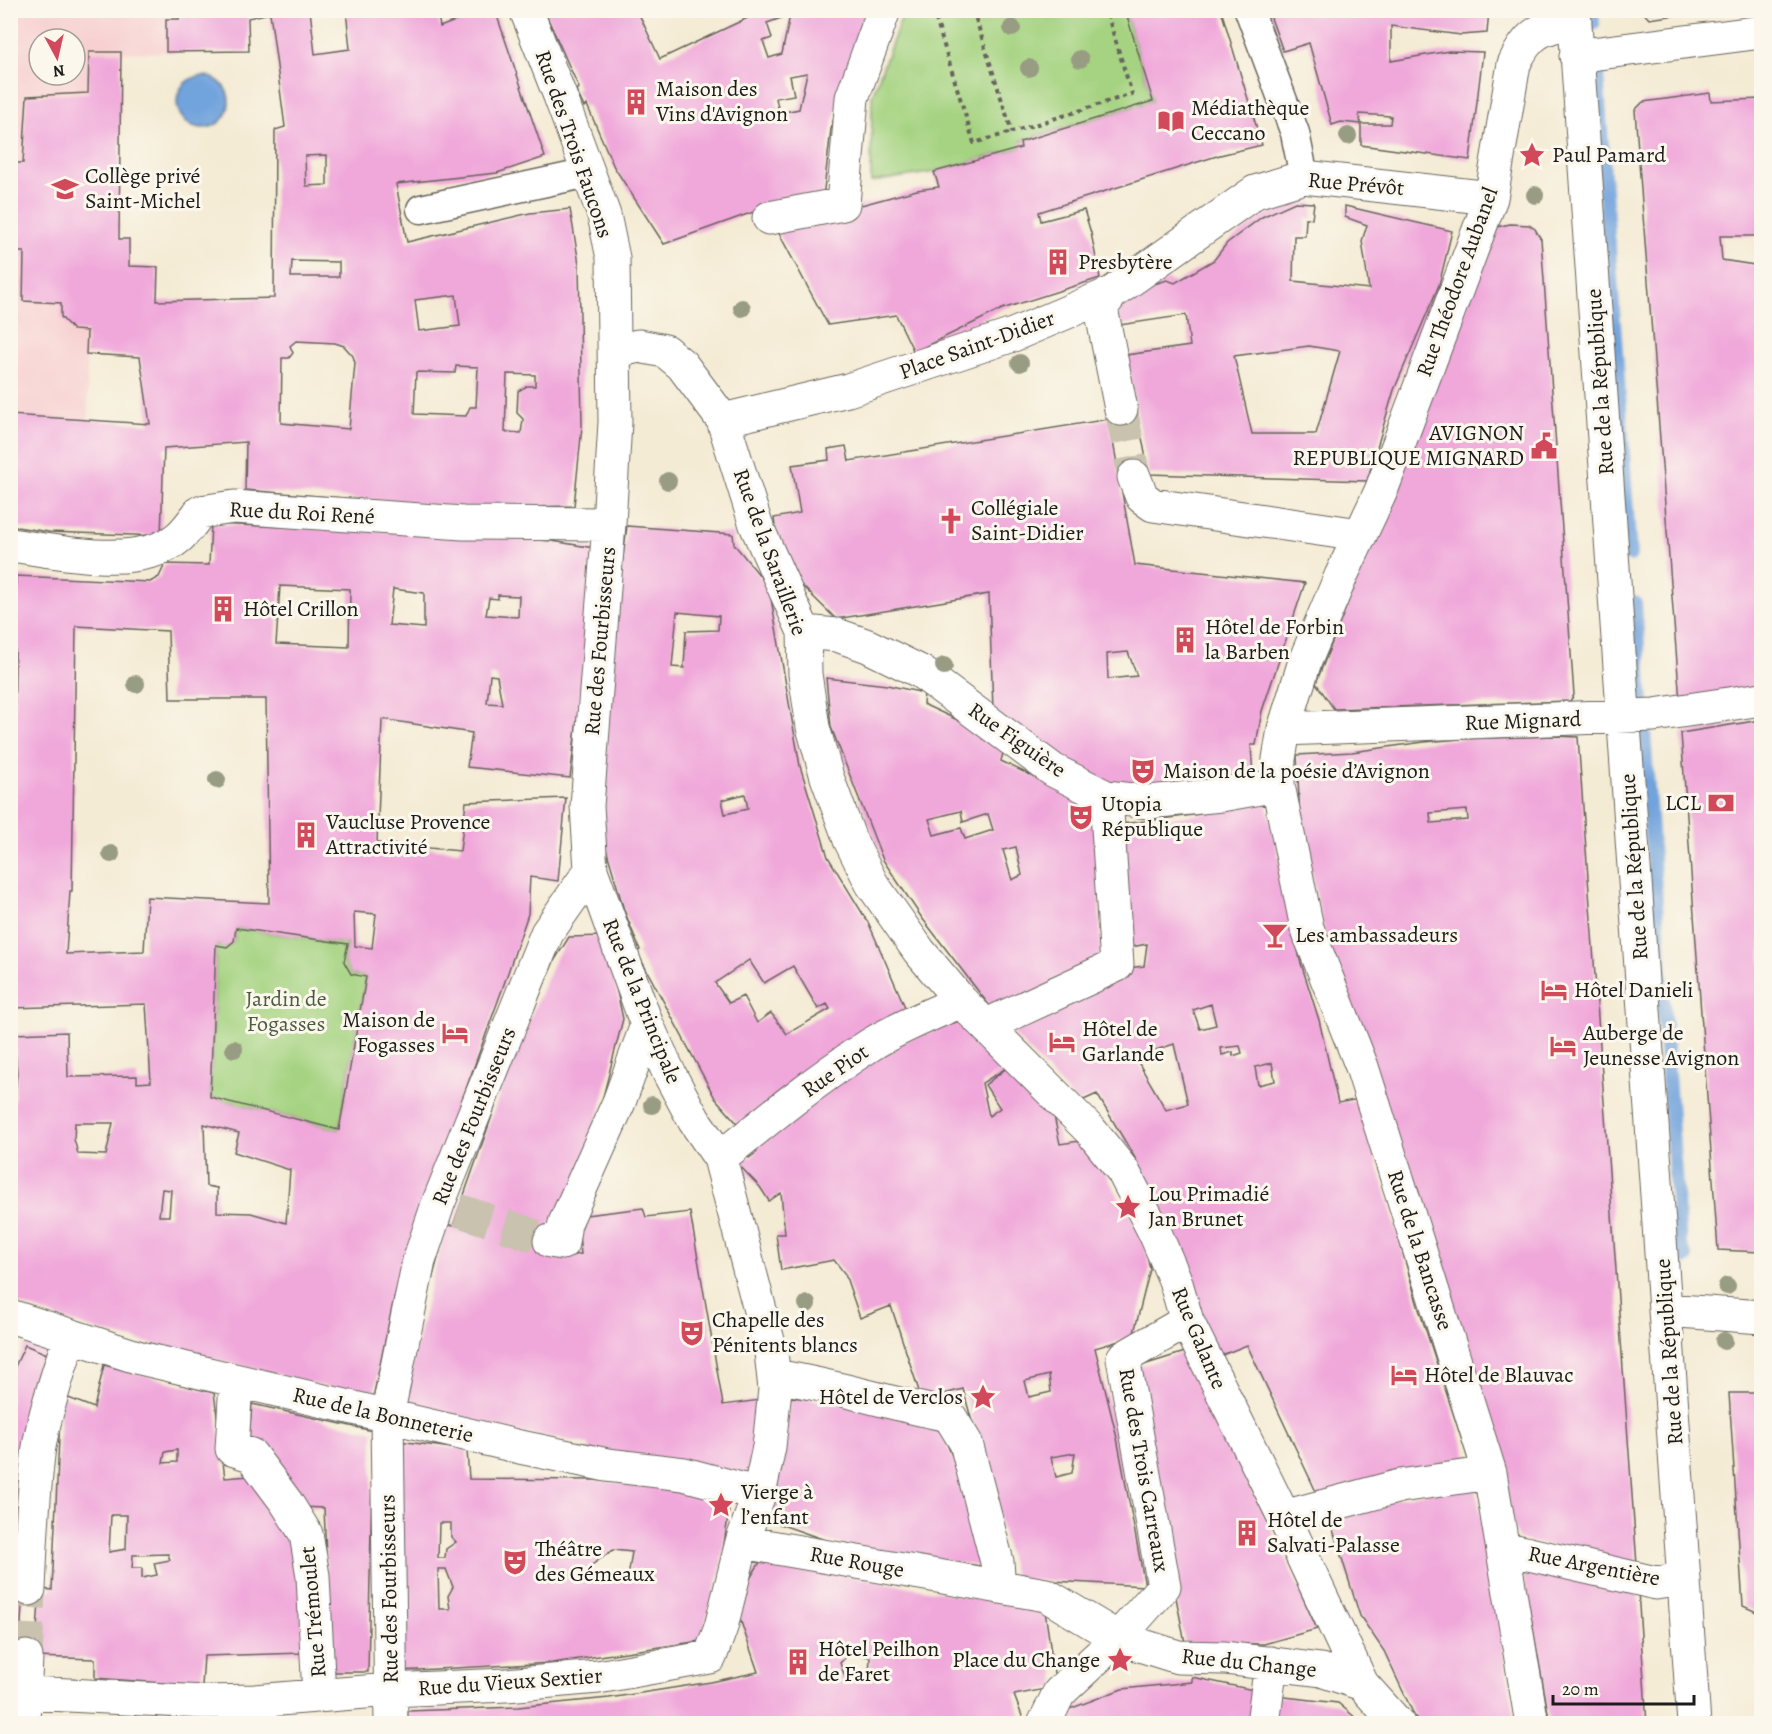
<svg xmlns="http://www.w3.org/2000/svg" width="1772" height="1734" font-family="Alegreya,serif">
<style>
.built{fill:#f7cfd0;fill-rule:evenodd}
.green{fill:#a5d381;stroke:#60784e;stroke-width:1.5}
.water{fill:#71a3dc;stroke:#46607c;stroke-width:1.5}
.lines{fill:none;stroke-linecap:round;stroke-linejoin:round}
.stream{stroke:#71a3dc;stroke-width:14}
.building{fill:#f0a7da;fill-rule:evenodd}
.street-tunnel{stroke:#c9c2af;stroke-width:33;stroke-dasharray:33 16;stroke-linecap:butt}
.lane-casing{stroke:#68645c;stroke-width:31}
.street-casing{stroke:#68645c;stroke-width:35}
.path{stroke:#68645c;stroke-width:4;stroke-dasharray:4.5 4.5;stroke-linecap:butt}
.lane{stroke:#fff;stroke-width:28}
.street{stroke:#fff;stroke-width:33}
.tree{fill:#989c82}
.labels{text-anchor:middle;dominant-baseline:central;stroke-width:6;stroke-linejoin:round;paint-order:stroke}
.poi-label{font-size:22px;fill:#1c1c1c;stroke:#fbf7ec;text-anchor:start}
.street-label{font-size:22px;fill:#1c1c1c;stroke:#fbf7ec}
.park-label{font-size:22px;fill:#4c5c3f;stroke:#fbf7ec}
</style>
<rect width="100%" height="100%" fill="#fbf7ec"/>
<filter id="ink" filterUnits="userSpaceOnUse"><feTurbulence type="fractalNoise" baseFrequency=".0167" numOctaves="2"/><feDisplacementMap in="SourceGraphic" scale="12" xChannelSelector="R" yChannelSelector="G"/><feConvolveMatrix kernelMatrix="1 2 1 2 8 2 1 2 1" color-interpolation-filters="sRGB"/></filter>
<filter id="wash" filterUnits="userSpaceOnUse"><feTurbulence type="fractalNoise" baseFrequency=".008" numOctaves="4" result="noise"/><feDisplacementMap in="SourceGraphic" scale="24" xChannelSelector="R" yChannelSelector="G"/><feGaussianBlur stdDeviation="1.35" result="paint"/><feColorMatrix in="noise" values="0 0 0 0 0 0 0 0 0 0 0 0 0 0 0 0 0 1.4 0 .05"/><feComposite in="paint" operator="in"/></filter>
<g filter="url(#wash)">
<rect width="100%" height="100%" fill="#f4ebd4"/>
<path class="built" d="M10 11H247L249 51 121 53 88 304 86 354 89 420 11 416ZM39 39H75V75H39Z"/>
<path class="green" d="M904 11H1125L1153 101 1021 141V148L934 172 871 182 872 96Z
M236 928 348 944 344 962 351 974 366 977 339 1130 210 1097 216 945 227 947 234 941Z"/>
<path class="water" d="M177 102a26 26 0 1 1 52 0a26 26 0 1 1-52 0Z"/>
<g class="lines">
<path class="stream" d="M1592 10 1593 24
M1597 73 1630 555
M1635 603 1680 1245 1686 1258"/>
</g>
<g id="blocks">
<path class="building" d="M179 10H310L315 54 350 49 346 10H437L440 27 483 10H495L545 157 497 173 396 184 407 242 530 213 570 209 579 264 582 426 574 506 469 508 245 490 246 442 164 448 161 536 49 532 10 526V415L150 424 140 357 86 354 87 331 73 330 61 317V303L23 301 24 252H10V163H23L27 96 88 93 89 52H121L119 239H129V266L158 267 157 301 274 298 275 130 285 127 270 13 248 18 249 51 166 52V19H179ZM327 155V185L306 186 305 156ZM292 261 339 262V277H291ZM456 295 460 326 419 331 415 300ZM296 341 335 343 344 346 353 356 355 363 349 429 281 423 282 358H289L293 353 290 346ZM456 366 478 367 476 407H470L466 416 414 414 416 372 455 373ZM507 374 535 375V386H527L518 391 517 413 523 419 521 433 505 432Z
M544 10H637L660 59 754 15 753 10H867L849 64 831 129 823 198 756 211 664 244 614 167 587 105 584 107 576 90 579 88ZM790 15 782 54 769 58 763 41 772 38 767 23ZM807 73 799 109 779 113 776 98 794 95 790 76Z
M1125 10H1221L1262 145 1220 155 1039 212 1041 221 1084 210 1091 233 1100 278 1002 309 914 352 896 315 828 325 776 228 917 190 939 187 934 172 1021 148 1020 142 1153 101Z
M1268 10H1489L1487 33 1461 35 1391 26V61L1449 51 1483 52 1470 160 1361 145V124H1390L1391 116 1359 114 1361 124 1341 122 1332 125 1309 43 1283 51Z
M1641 10H1698V12L1649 19Z
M1710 93 1711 101 1761 99V236H1720L1722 260 1761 266V690L1680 702 1635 110 1643 102Z
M1295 202 1314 203 1312 219 1306 218 1305 236H1294L1293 281 1369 289 1362 241 1367 225 1345 217V206L1452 231 1439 285 1394 390 1367 481 1149 474 1126 355 1190 346 1186 315 1120 325 1117 312 1135 290 1167 280 1175 283 1214 260 1227 243 1262 217ZM1309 346 1340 351 1316 434H1252L1234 356Z
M1510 224 1529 225 1535 229 1541 239 1574 695 1570 701 1334 709 1316 683 1497 227Z
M1109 419 1135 565 1305 583 1262 711 1256 745H1251L1253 776 1191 789 1114 787 1054 755 993 710 989 594 836 619 787 571 776 535 774 518 800 513 792 465 829 460 828 449 846 446 849 461ZM1128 652 1137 676 1108 679 1107 654Z
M211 524 432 533 552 541 594 548 584 661 570 778 467 767 472 733 382 719 377 843 460 851 466 802 566 798 558 881 530 877 528 914 502 990 409 1245 394 1298 373 1398 92 1329 10 1301V1134L17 1074 14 1034 67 1032 68 1077 137 1076V1083L151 1082 146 1004 11 1008 16 576 150 582 159 577 165 564 209 565ZM280 586 350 589 349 647 276 644ZM393 589 424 593V628L389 625ZM498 595 519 596 518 617 486 615 489 598 498 599ZM76 626 168 631 170 699H266L269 903 147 897 144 951 66 954 70 891H72ZM490 675 497 676 502 704 487 703ZM354 912 376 914 372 948 355 946ZM236 928 348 944 344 962 351 974 366 977 339 1130 210 1097 216 945 227 947 234 941ZM75 1123H113L106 1155 78 1154 74 1139ZM204 1124 239 1133 234 1152 290 1170 286 1223 251 1213 217 1212V1188L206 1186ZM162 1189 171 1190 169 1216H159Z
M627 526 733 534 734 544 769 587 800 766 828 857 869 924 908 1014 743 1130 715 1098 637 952 640 950 624 910 602 835V800L617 604ZM677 612 719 616 718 630 686 631 684 668 672 667ZM745 794 748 809 725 814 722 800ZM749 960 764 983 793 966 818 1009 827 1004 830 1009 787 1034 771 1013 757 1023 743 996 729 1003 715 983Z
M826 678 887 685 924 693 923 704 966 724 1004 749 1001 761 1097 807 1101 966 992 1009 922 918 883 860 831 727ZM961 811 963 822 988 814 993 830 965 839 961 828 934 835 929 819ZM1016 847 1022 875 1012 880 1003 850Z
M1761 720V1252L1718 1250 1681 733Z
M1555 736 1578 737 1637 1565 1518 1539 1326 939 1300 821 1297 755 1352 752 1424 742 1461 739ZM1467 810 1468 820 1431 823 1430 813Z
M1266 802 1282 870 1300 960 1319 1020 1338 1103 1359 1099 1418 1306 1471 1468 1319 1498 1247 1345 1217 1357 1171 1231 1135 1158 1097 1094 1077 1103 1009 1029 1128 968 1144 966 1147 944 1126 948 1114 825 1201 814ZM1211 1004 1216 1025 1200 1029 1193 1010ZM1174 1044 1188 1104 1166 1110 1135 1057ZM1240 1046 1242 1053 1233 1056V1052L1222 1055 1221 1048ZM1272 1063 1275 1081 1258 1085 1255 1067Z
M605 936 623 1019 562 1257 581 1254 579 1234 586 1215 643 1208 646 1217 690 1212 723 1405 760 1400 754 1478 589 1453V1444L519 1432 403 1405 429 1291 447 1224 453 1226 506 1076 554 961 569 937Z
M959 1021 1008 1067 982 1083 989 1116 1000 1108 985 1085 1008 1067 1054 1116 1060 1144 1086 1140 1144 1240 1150 1269 1133 1337 1095 1348 1117 1438 1145 1586 1015 1579 963 1389 922 1400 891 1306 860 1318 845 1274 834 1260 781 1270 776 1234H785L781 1193 769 1201 760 1187 737 1163 746 1153 749 1158 757 1152 753 1145 866 1055ZM1049 1375 1051 1392 1029 1397 1025 1381ZM1075 1453 1072 1473 1056 1477 1051 1457Z
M25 1345 57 1358 15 1472 12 1543H10V1377Z
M1185 1352 1281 1549 1317 1629 1264 1644 1185 1643 1163 1532 1137 1367Z
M104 1365 214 1393 225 1478 250 1476 288 1512 301 1585 303 1653 204 1656 202 1686 95 1678V1659L35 1657 40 1589 52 1590 61 1395 94 1408ZM177 1450V1462L163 1463 165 1452ZM111 1515H127L126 1549 109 1552ZM168 1554 170 1560 154 1563 157 1575 142 1578V1568H132L133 1555Z
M1729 1393H1761V1614L1743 1606Z
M791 1397 832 1402 946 1429 943 1434 967 1492 988 1567 892 1554 831 1542 765 1519Z
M252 1404 373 1431 368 1672H331L324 1508 301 1507 259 1441H249Z
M399 1441 467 1450 469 1479 594 1480 632 1484 701 1493 729 1510 720 1572 700 1641 552 1663 397 1671ZM439 1523H451V1537L456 1542 446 1549 445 1558H438ZM613 1550 632 1552 628 1577 589 1574V1567ZM438 1569H446L453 1587 448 1596 450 1609H439Z
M1475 1482 1516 1724H1422L1415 1717 1384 1651 1360 1616 1328 1514Z
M1521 1561 1638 1591 1647 1724H1550Z
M760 1562 788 1565 1045 1611 1056 1687 1014 1695 1025 1724H407L408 1711 518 1707 609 1698 711 1682 758 1672 739 1616 749 1580ZM850 1653 870 1657 869 1674 846 1680 840 1663Z
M10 1588 23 1589 19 1657 10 1656Z
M1192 1677 1258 1691 1255 1724H1055L1064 1711 1122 1689 1192 1682Z
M1276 1696 1338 1703 1363 1724H1274Z"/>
</g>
</g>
<g filter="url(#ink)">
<use href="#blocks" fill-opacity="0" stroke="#68645c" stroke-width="1.5"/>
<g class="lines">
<path class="street-tunnel" d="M1121 409 1134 477
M458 1210 550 1241
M26 1657 29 1589"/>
<g class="lane-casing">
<path id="lane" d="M1249 10 1295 133 1304 177
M421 209 588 173"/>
</g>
<g class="street-casing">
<path id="street" d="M1574 10 1694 1724
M1576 56 1762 32
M769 218 843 204 852 98 884 10
M1112 293 1101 308 1121 409
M615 351 639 346 665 351 682 365 723 420 756 525 804 632 805 674 813 727 827 777 850 840 872 884 919 951 961 1001 1091 1131 1123 1171 1156 1235 1175 1280 1187 1321 1284 1517 1362 1684
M723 420 848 390 1013 335 1112 293 1255 192 1304 177 1491 198
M1134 477 1142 497 1153 505 1360 535
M10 545C57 551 140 571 179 537 187 530 194 520 200 512L234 507 463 523 609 524
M804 632 837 635 868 646 921 672 1053 770 1106 797 1149 802 1221 795 1278 785
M1284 729 1654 715 1762 699
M591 870 647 1025 670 1075 694 1120 720 1158 771 1352 775 1389 769 1447 759 1494 742 1542 1046 1595 1118 1638 1178 1657 1225 1658 1321 1670 1362 1684 1398 1724
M987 1025 1117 965 1106 797
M720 1158C768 1119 817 1079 870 1045 899 1027 930 1015 961 1001
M550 1241 562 1243 565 1223 619 1102 647 1025
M1665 1310 1762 1317
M10 1316 140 1358 520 1447 607 1465 684 1474 759 1494
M774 1376C834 1385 890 1404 949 1415L966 1443 997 1562 999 1587
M236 1381 232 1449 251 1455 286 1502 306 1534 313 1576 319 1696
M1284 1517 1400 1486 1490 1473
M1503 1548 1656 1583 1684 1579
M29 1589C31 1542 33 1494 39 1447 45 1411 59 1371 70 1336
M10 1692 204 1702 255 1701 390 1690 506 1685 598 1677 710 1657 721 1627 742 1542
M23 1724 26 1657
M391 1724 387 1416 419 1261 438 1204 547 933 591 870 587 806 609 524 615 422 613 258 604 215 560 96 526 10
M1044 1724 1059 1693 1118 1638 1164 1586 1123 1358 1187 1321
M1263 1724 1271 1663
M1532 1724 1490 1473 1362 1067 1307 928 1278 785 1279 759 1284 729 1305 661 1341 576 1381 491 1491 198 1514 64C1529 31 1541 29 1575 20"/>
</g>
<path class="path" d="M933 10 974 143 1012 132
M973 10 1012 132 1132 94 1106 10"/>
<use href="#lane" class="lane"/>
<use href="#street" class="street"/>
</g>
<g class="tree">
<circle cx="1012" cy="28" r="9"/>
<circle cx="1080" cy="59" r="9"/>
<circle cx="1029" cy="68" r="9"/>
<circle cx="1348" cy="136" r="9"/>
<circle cx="1535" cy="195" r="9"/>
<circle cx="742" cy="308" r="9"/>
<circle cx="1020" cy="363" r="9"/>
<circle cx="668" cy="481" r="9"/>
<circle cx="944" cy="666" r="9"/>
<circle cx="136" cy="684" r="9"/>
<circle cx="217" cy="780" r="9"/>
<circle cx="111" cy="854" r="9"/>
<circle cx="234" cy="1049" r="9"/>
<circle cx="652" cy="1105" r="9"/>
<circle cx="1727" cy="1286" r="9"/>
<circle cx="807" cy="1304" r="9"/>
<circle cx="1724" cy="1341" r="9"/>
</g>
</g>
<defs>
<g id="building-bare" transform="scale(2.07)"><path d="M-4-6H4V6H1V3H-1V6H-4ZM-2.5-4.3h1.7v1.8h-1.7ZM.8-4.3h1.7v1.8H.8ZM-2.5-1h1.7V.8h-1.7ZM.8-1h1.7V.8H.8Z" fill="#d1495b" stroke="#fbf7ec" stroke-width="2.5" paint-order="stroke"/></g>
<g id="library-bare" transform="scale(2.07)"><path d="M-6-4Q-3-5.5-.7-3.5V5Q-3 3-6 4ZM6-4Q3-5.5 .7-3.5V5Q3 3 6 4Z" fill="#d1495b" stroke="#fbf7ec" stroke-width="2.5" paint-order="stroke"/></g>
<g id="sight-bare" transform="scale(2.07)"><path d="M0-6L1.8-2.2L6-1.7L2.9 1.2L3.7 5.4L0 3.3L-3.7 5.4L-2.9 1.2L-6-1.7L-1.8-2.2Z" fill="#d1495b" stroke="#fbf7ec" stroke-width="2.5" paint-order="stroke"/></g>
<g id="school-bare" transform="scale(2.07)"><path d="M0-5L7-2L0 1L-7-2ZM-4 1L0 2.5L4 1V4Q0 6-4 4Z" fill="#d1495b" stroke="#fbf7ec" stroke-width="2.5" paint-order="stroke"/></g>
<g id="civic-bare" transform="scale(2.07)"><path d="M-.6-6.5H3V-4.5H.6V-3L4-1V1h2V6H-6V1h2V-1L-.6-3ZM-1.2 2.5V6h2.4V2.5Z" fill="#d1495b" stroke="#fbf7ec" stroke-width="2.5" paint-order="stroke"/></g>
<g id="church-bare" transform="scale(2.07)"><path d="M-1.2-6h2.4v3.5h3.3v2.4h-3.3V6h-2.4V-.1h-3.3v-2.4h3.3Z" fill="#d1495b" stroke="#fbf7ec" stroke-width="2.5" paint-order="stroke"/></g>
<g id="theatre-bare" transform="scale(2.07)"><path d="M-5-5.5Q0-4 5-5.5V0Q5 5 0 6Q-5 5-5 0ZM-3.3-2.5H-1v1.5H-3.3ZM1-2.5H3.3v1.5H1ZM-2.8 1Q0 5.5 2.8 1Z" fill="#d1495b" stroke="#fbf7ec" stroke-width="2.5" paint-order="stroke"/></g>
<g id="bank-bare" transform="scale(2.07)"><path d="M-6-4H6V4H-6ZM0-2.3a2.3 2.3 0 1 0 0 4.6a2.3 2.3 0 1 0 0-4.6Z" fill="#d1495b" stroke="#fbf7ec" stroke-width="2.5" paint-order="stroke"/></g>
<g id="bar-bare" transform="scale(2.07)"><path d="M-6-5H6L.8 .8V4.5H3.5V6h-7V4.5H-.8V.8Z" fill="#d1495b" stroke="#fbf7ec" stroke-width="2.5" paint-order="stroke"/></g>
<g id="hotel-bare" transform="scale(2.07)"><path d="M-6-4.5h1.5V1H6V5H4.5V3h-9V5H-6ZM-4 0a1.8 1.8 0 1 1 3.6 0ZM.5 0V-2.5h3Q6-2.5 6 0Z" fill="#d1495b" stroke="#fbf7ec" stroke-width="2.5" paint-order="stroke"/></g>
</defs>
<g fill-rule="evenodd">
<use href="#building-bare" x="636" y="102"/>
<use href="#library-bare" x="1171" y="121"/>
<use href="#sight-bare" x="1532" y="155"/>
<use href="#school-bare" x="65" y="189"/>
<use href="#building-bare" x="1058" y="262"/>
<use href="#civic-bare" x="1544" y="446"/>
<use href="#church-bare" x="951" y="521"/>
<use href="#building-bare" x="223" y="609"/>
<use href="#building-bare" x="1185" y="640"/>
<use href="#theatre-bare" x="1143" y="771"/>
<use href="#bank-bare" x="1721" y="803"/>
<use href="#theatre-bare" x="1081" y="817"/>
<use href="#building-bare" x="306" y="835"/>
<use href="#bar-bare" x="1275" y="935"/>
<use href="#hotel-bare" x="1554" y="990"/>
<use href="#hotel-bare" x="455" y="1033"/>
<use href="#hotel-bare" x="1062" y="1042"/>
<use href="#hotel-bare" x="1563" y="1046"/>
<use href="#sight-bare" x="1128" y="1207"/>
<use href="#theatre-bare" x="692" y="1333"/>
<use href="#hotel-bare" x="1404" y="1375"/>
<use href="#sight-bare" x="983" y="1397"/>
<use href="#sight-bare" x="721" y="1505"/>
<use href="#building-bare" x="1247" y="1533"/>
<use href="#theatre-bare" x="515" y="1562"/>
<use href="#sight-bare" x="1120" y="1660"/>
<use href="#building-bare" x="798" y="1662"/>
</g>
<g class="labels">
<g class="poi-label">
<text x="656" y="89">Maison des<tspan x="656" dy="25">Vins d'Avignon</tspan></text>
<text x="1191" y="108">Médiathèque<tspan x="1191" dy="25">Ceccano</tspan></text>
<text x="1552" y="155">Paul Pamard</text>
<text x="85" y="176">Collège privé<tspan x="85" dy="25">Saint-Michel</tspan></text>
<text x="1078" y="262">Presbytère</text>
<text x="1524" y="433" text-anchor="end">AVIGNON<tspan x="1524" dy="25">REPUBLIQUE MIGNARD</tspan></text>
<text x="971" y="508">Collégiale<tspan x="971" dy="25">Saint-Didier</tspan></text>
<text x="243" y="609">Hôtel Crillon</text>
<text x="1205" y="627">Hôtel de Forbin<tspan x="1205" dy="25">la Barben</tspan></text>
<text x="1163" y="771">Maison de la poésie d’Avignon</text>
<text x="1701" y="803" text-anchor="end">LCL</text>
<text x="1101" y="804">Utopia<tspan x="1101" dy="25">République</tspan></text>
<text x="326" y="822">Vaucluse Provence<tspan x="326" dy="25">Attractivité</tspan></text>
<text x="1295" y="935">Les ambassadeurs</text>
<text x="1574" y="990">Hôtel Danieli</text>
<text x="435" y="1020" text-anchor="end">Maison de<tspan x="435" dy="25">Fogasses</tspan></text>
<text x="1082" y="1029">Hôtel de<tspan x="1082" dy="25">Garlande</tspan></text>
<text x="1583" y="1033">Auberge de<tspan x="1583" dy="25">Jeunesse Avignon</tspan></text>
<text x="1148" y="1194">Lou Primadié<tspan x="1148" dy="25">Jan Brunet</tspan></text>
<text x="712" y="1320">Chapelle des<tspan x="712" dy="25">Pénitents blancs</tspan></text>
<text x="1424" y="1375">Hôtel de Blauvac</text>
<text x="963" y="1397" text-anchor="end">Hôtel de Verclos</text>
<text x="741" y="1492">Vierge à<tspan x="741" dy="25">l’enfant</tspan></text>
<text x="1267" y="1520">Hôtel de<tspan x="1267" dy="25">Salvati-Palasse</tspan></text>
<text x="535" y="1549">Théâtre<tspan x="535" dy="25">des Gémeaux</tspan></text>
<text x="818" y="1649">Hôtel Peilhon<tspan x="818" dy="25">de Faret</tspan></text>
<text x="1100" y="1660" text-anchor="end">Place du Change</text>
</g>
<g class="street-label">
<text transform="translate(574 144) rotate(71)">Rue des Trois Faucons</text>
<text transform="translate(1356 184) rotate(5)">Rue Prévôt</text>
<text transform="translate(1457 282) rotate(-70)">Rue Théodore Aubanel</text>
<text transform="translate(977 345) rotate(-20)">Place Saint-Didier</text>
<text transform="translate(1600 382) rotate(-94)">Rue de la République</text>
<text transform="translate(302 513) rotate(3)">Rue du Roi René</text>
<text transform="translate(770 552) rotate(70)">Rue de la Saraillerie</text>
<text transform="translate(600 641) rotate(-85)">Rue des Fourbisseurs</text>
<text transform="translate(1523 721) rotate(-2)">Rue Mignard</text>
<text transform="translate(1017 740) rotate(35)">Rue Figuière</text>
<text transform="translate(1634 867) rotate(-94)">Rue de la République</text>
<text transform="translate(642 1001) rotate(68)">Rue de la Principale</text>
<text transform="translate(835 1071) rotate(-35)">Rue Piot</text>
<text transform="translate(474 1116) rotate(-68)">Rue des Fourbisseurs</text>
<text transform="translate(1420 1250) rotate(72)">Rue de la Bancasse</text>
<text transform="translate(1199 1338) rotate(67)">Rue Galante</text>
<text transform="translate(1669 1352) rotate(-94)">Rue de la République</text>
<text transform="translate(383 1415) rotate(13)">Rue de la Bonneterie</text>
<text transform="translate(1144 1470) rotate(80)">Rue des Trois Carreaux</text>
<text transform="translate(857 1562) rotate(10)">Rue Rouge</text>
<text transform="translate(1594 1566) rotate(11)">Rue Argentière</text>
<text transform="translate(389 1589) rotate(-91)">Rue des Fourbisseurs</text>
<text transform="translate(313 1612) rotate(-95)">Rue Trémoulet</text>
<text transform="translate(1249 1663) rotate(6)">Rue du Change</text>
<text transform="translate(510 1682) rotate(-4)">Rue du Vieux Sextier</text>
</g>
<g class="park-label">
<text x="286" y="999">Jardin de<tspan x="286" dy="25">Fogasses</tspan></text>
</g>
</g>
<rect width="1772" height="1734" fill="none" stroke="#fbf7ec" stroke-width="36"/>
<g transform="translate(57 57) rotate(172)"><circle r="28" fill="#fbf7ec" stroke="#a29f99" stroke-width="1.5"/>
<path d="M0-4.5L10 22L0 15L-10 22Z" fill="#d1495b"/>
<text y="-9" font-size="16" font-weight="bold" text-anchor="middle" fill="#1c1c1c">N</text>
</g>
<path d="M1553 1695v9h141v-9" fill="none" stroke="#1c1c1c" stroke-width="3"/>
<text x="1562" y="1695" font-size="18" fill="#1c1c1c" stroke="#fbf7ec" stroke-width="4.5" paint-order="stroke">20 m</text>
</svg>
